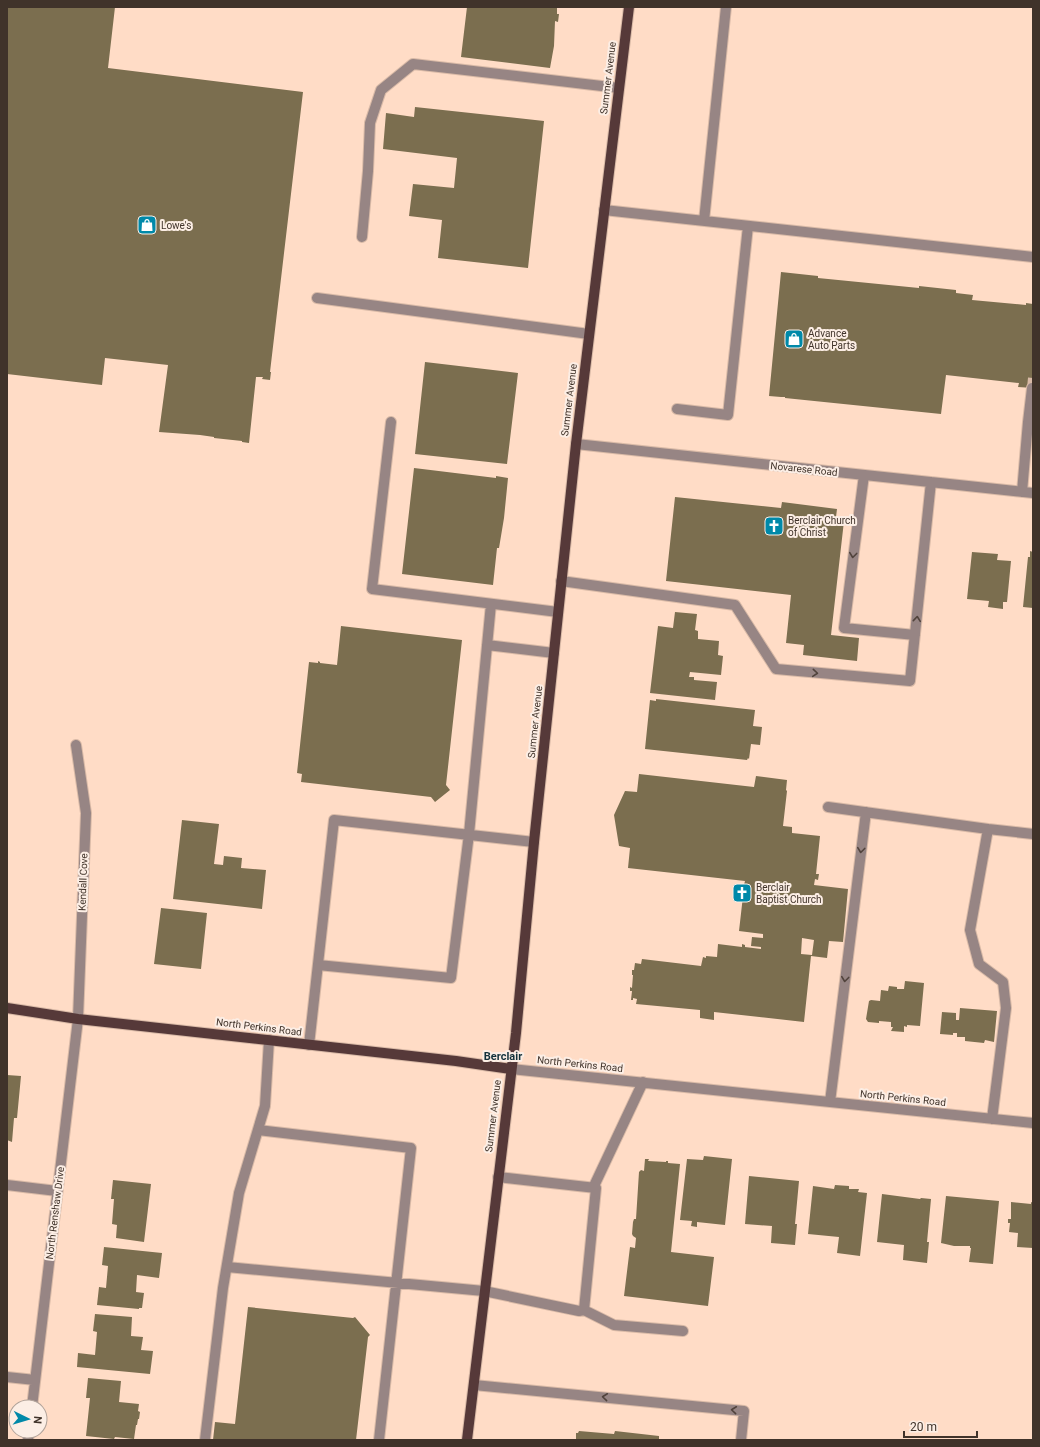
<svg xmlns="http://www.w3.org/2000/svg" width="1040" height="1447" font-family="Roboto,sans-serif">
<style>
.building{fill:#7b6e4f;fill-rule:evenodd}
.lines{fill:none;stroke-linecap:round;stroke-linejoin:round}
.minor-tunnel{stroke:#d9baa7;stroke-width:10;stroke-dasharray:10 5;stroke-linecap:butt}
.minor-casing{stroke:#d9baa7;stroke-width:12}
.major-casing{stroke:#d9baa7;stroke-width:12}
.minor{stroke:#978584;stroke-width:10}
.major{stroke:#563939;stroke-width:10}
.oneway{stroke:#51433c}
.labels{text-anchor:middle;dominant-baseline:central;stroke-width:4;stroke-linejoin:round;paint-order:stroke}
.street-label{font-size:10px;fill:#40332a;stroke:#fceee5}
.poi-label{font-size:10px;fill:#40332a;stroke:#fceee5;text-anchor:start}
.neighbourhood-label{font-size:11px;font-weight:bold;fill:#12313b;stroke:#fceee5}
</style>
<rect width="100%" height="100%" fill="#ffdcc6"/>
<path class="building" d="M7 7H115L108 68 303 92 270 372H271L270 380 262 379 263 377H256L249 443 242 442V441L214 438V437L200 435 159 432 168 365 105 358 102 385 7 374Z
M467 7H557V14H559L558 22 555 21 554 46 550 68 461 57Z
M415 107 544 121 528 268 438 258 442 220 409 216 413 184 454 188 457 158 383 149 386 113 414 117Z
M781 272 818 276V278L919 288V286L956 290V293L973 295 972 300 1026 305V303L1033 304V388L1018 387 1019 383 946 375 941 414 785 398V397H781L769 396Z
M425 362 518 373 507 464 415 454Z
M414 468 496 478V476L508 478 504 518 499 548H497L493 585 402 574Z
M675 497 781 508 782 502 837 509 836 517 844 518V521L831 635 859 638 857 661 803 655 804 645 786 643 791 595 666 581Z
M1030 551 1033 552V608L1023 607 1028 557H1030Z
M972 552 998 554 997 560 1011 561 1007 602H1003V609L988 607 989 601 967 599Z
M675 612 697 614 695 630 698 631V639L719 641 718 655 723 656 721 675 690 672 689 677H694V680L717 682 715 700 650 693 658 626 673 628Z
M341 626 462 640 446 785 450 790 435 802 431 797 301 782 302 774 297 773 309 662 318 663V661L320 662V663L337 665Z
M656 699 755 710 753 726 762 727 760 745 751 744 749 759 748 758 747 760 645 749 650 700 656 701Z
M639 774 754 787 756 776 787 780 786 790 787 791 783 826 792 827V833L820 836 816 874H819L818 880 815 879 814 885 848 889 843 942 829 941 827 958 811 956 804 1022 714 1012V1020L700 1018V1010L636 1004 637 999 633 998V1000H631L632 991H630V987L632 988 633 975H632V970H634L635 963 641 964 642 959 701 966 703 957 706 958V956L717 957 718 944 742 947V944L745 945V947L761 949V947L751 946 752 937 763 938V934L739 931 743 896H741L745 881 628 868 630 848 619 846 614 815 625 791 637 792ZM802 938 814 940 812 955 801 954Z
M182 820 219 824 214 864 223 865 224 856 242 858 241 868 266 870 262 909 173 899Z
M161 908 207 913 201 969 154 964Z
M905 981 924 983 920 1026 907 1025V1027L904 1026V1032L891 1031 893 1027H891V1022L879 1021V1023L868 1022 866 1019 869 1001 871 1000 880 1001 881 990 888 991 889 986 897 987V989H904Z
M960 1008 997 1011 994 1042 985 1040 984 1043 965 1041V1037H957V1033H953V1035L940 1034 942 1012 956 1013V1020H959Z
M7 1075 21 1076 17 1118H14L12 1142 7 1140Z
M704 1156 732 1159 725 1225 697 1222V1227L691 1226 692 1221 680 1220 687 1159 703 1160Z
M645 1159H649L648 1161 666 1162V1161H668V1163L680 1164 671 1252 714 1257 708 1306 624 1296 630 1247 635 1248 636 1238 633 1236 632 1234 633 1222 634 1219H636L639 1172 641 1170 644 1171Z
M749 1176 799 1181 795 1224H797L795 1245 771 1243 772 1226 745 1224Z
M113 1180 151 1184 144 1242 116 1238 117 1225 112 1224 114 1199H111Z
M835 1185 849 1186V1189H859L858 1192 867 1193 860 1256 837 1253 839 1237 808 1234 813 1186 834 1189Z
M882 1194 920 1199 921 1198 931 1199 927 1242H929L927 1263 903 1260 904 1245 877 1242Z
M946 1196 999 1201 993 1264 969 1262 971 1248H970V1246H954L941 1243Z
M1011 1202 1031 1204V1202L1033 1203V1248L1017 1247 1018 1233 1009 1232 1010 1223H1008V1219H1011Z
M104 1247 162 1253 159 1278 137 1275 136 1292 144 1293 142 1308H139V1309L97 1305 99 1287 106 1288 108 1266 102 1265Z
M248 1307 353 1318 355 1317 370 1335 368 1337 356 1440H213L215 1422 235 1424Z
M95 1314 132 1317 131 1336 143 1337 141 1350 153 1351 150 1374 77 1367 78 1353 95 1355 97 1332 93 1331Z
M88 1378 121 1381 119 1402 139 1404 138 1411 140 1412 139 1419H138L137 1425H136L134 1439 115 1437 114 1439 86 1436 90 1398H86Z
M579 1431 614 1434 615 1431 659 1436V1440H576V1433H578Z"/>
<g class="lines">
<path class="minor-tunnel" d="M1032 388 1033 378"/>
<g class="minor-casing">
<path id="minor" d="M604 210 1033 257
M704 221 726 7
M362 237 368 171 370 123 381 90 413 64 619 88
M317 298 589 334
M677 409 728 415 748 226
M391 422 372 589 558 612
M1028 422 1032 388
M576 444 1033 493
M864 475 844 628 915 635
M1022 492 1028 422H1033
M561 581 735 605 776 669 910 681 931 482
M487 645 554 653
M828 807 988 829
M318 965 451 978 469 834 491 604
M309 1045 334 820 534 842
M511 1069 1033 1123
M830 1102 866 812
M992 1119 1006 1008 1003 982 979 964 970 930 988 829 1033 834
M258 1130 411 1148 379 1440
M7 1185 57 1191
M594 1186 643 1082
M227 1267 484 1291 579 1311 584 1310 596 1188 498 1177
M584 1310 614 1325 683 1331
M7 1377 35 1380
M474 1385 744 1411 741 1440
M32 1407 78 1019 86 813 76 745
M28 1440 29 1431
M205 1440 223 1288 239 1193 265 1106 269 1040"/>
</g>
<g class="major-casing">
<path id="major" d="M7 1008 78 1019 456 1061 511 1069
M467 1440 516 1033 534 842 576 444 629 7"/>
</g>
<use href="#minor" class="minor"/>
<use href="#major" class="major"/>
</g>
<defs><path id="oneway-chevron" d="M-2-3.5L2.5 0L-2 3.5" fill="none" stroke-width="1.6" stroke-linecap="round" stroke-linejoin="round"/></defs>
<g class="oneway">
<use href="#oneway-chevron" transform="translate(853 555) rotate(97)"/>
<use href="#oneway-chevron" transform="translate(917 619) rotate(-84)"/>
<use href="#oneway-chevron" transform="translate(815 673) rotate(5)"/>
<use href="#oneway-chevron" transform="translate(861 850) rotate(97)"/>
<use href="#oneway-chevron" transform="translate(845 979) rotate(97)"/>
<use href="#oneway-chevron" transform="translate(605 1397) rotate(-174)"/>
<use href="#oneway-chevron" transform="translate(734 1410) rotate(-174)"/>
</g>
<defs>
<g id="shop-square" transform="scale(1)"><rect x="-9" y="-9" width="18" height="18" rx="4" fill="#0089a9" stroke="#fceee5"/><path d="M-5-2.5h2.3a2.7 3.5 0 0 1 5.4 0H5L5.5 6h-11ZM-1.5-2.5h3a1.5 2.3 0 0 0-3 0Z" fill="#fff"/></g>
<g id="church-square" transform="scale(1)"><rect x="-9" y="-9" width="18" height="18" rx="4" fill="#0089a9" stroke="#fceee5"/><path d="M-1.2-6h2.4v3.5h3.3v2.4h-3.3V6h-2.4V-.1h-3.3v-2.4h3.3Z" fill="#fff"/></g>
</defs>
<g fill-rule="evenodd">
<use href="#shop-square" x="147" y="225"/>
<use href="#shop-square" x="794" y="339"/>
<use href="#church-square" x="774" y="526"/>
<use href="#church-square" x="742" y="893"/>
</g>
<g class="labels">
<g class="street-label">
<text transform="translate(608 78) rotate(-83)">Summer Avenue</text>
<text transform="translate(569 400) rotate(-83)">Summer Avenue</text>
<text transform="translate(804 469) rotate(6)">Novarese Road</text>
<text transform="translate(535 722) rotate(-84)">Summer Avenue</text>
<text transform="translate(83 882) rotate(-88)">Kendall Cove</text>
<text transform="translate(259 1027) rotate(7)">North Perkins Road</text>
<text transform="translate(580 1064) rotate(6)">North Perkins Road</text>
<text transform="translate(903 1098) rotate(6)">North Perkins Road</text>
<text transform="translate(493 1116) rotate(-83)">Summer Avenue</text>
<text transform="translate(55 1213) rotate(-83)">North Renshaw Drive</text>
</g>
<g class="poi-label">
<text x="161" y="225">Lowe's</text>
<text x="808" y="333">Advance<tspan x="808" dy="12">Auto Parts</tspan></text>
<text x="788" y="520">Berclair Church<tspan x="788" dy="12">of Christ</tspan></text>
<text x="756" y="887">Berclair<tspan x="756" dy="12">Baptist Church</tspan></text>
</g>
<g class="neighbourhood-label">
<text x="503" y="1056">Berclair</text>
</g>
</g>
<rect width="1040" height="1447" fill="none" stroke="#40332a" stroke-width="16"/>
<g transform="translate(28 1419) rotate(95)"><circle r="19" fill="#fceee5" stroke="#b1a39a"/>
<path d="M0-3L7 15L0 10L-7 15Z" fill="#0089a9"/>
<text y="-6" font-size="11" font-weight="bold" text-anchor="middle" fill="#40332a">N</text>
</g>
<path d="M904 1431v6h73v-6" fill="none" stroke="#40332a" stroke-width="2"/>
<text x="910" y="1431" font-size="12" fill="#40332a" stroke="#fceee5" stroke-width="3" paint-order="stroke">20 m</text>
</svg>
